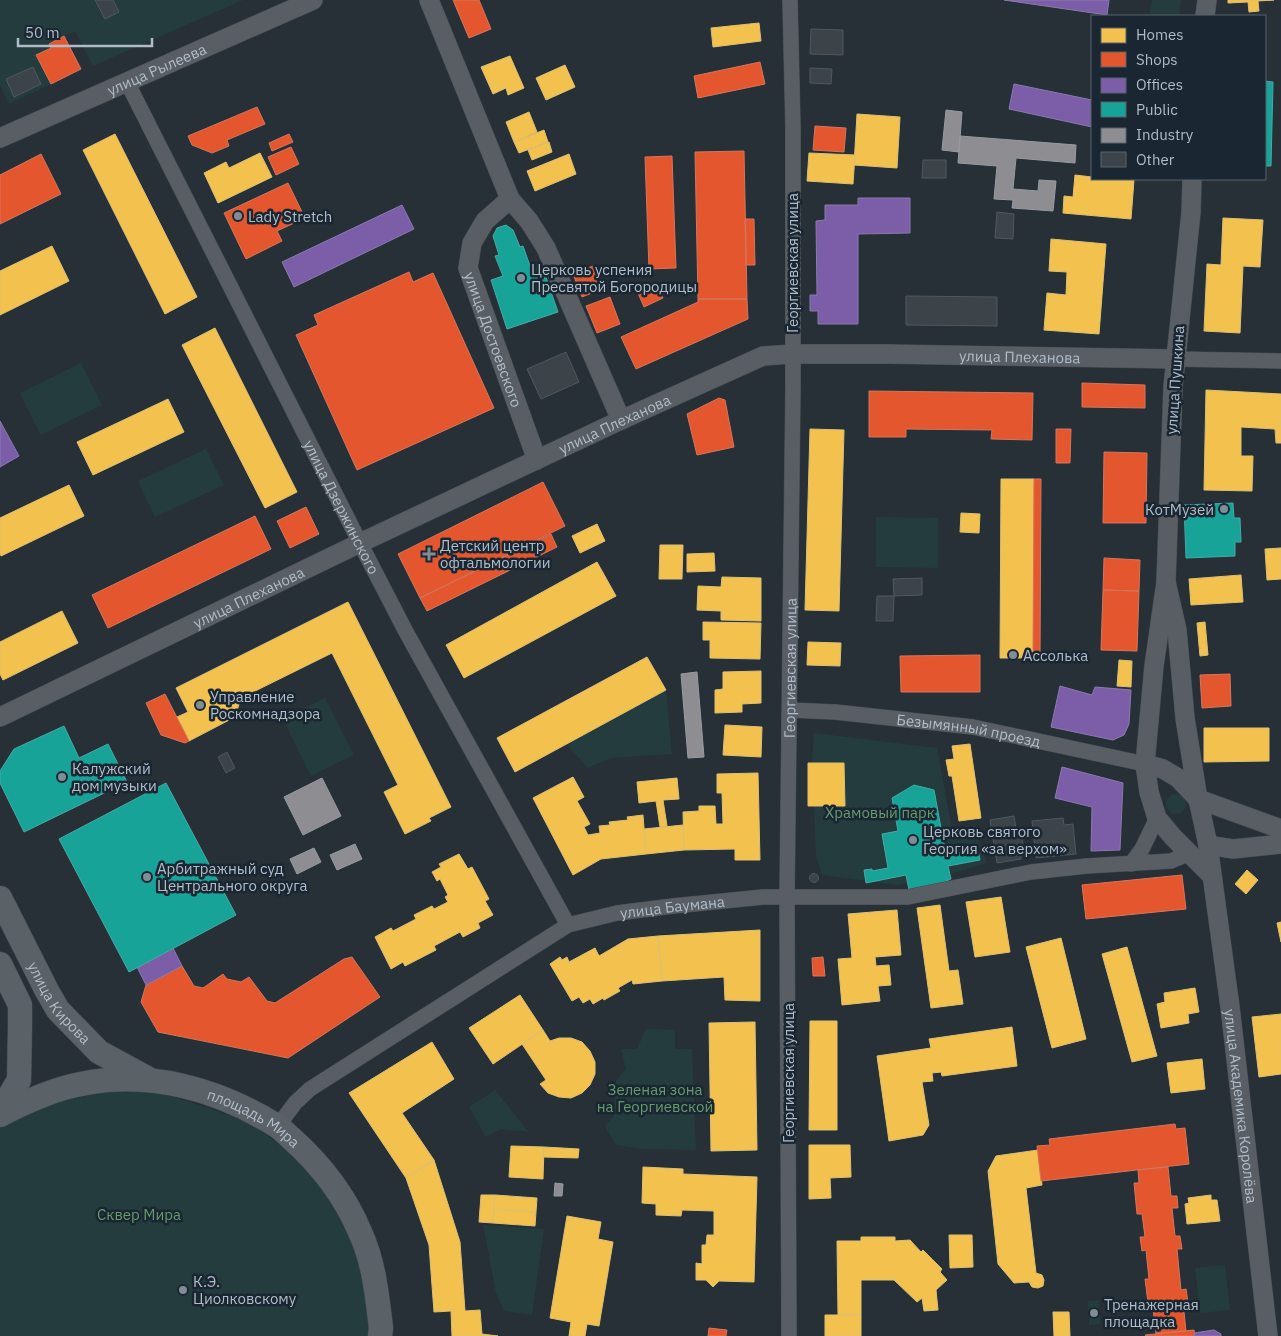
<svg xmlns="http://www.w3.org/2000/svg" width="1281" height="1336" font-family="'IBM Plex Sans',sans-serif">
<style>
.green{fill:#243c3d}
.homes{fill:#f2c14e;stroke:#dec073}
.shops{fill:#e4572e;stroke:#d4765c}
.offices{fill:#7b5ea7;stroke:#8b7ab1}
.public{fill:#17a398;stroke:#45aba7}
.industry{fill:#8d8d92;stroke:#989ba2}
.building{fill:#3c444a;stroke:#4f585f}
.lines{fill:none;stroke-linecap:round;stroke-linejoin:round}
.minor-casing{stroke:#464c51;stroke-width:16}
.tertiary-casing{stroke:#464c51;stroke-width:20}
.primary-casing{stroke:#444d53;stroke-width:25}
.minor{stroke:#585e64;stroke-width:15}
.tertiary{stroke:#585e64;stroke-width:19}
.primary{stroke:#5a6167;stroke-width:24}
.poi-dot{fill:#808c96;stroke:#1a2732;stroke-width:2}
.labels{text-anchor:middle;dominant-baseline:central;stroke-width:5;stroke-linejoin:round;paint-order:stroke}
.street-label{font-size:15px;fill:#b0bdc9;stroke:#1a2732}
.poi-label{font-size:15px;fill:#b0bdc9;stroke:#1a2732;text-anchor:start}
.park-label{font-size:15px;fill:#669b6b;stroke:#1a2732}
</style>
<rect width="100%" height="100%" fill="#273037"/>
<path class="green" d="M0 0H243L93 66 75 31 49 44 51 48 36 55 51 84 9 104 0 85Z
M1152 0H1181L1179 16H1152L1150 13Z
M81 363 102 405 41 435 20 393Z
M206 449 224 485 155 517 138 481Z
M876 517 938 518V568L876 567Z
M666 690 672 754 611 758 588 768 566 744Z
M325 698 354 755 311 776 283 719Z
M814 733 937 748 952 829 974 825 987 863 954 873 898 885 822 875 816 856 812 758Z
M1166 804a10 10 0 1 1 20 0a10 10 0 1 1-20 0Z
M646 1029 675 1030V1049H692L696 1150 643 1149 616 1145 605 1127 615 1113V1082L626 1069 621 1049H637Z
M495 1090 528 1131V1132L501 1129 486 1137 469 1107Z
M111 1091 159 1092 208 1108 249 1122 287 1150 320 1184 345 1223 361 1266 370 1312V1336H0V1129C36 1106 69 1099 111 1091Z
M483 1225 544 1229 532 1315 505 1311 496 1293Z
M1225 1265 1230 1310 1200 1313 1195 1268Z
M1099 1300 1100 1324 1089 1325 1088 1301Z"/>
<path class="homes" d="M1228 0H1274L1258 1 1259 11 1249 12 1248 2 1228 3Z
M759 23 761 41 713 47 711 28Z
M510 56 524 88 508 95 506 88 493 94 481 67Z
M565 65 575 87 546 100 536 78Z
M529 112 537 132 514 142 506 122Z
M857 114 900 117 897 168 854 165Z
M544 130 548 142 519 153 514 142Z
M115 134 197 297 165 314 83 150Z
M549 142 552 152 532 160 528 150Z
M260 153 272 177 218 203 204 173 226 162 229 168Z
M809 153 855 155 853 184 807 181Z
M569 154 576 174 535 191 527 171Z
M1075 175 1092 177V179L1134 180 1131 219 1063 213 1064 196 1073 197Z
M1223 218 1263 220 1260 267 1243 266 1240 333 1204 331 1207 264 1221 265Z
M1051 239 1106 244 1099 334 1044 330 1047 293 1066 295 1067 272 1049 271Z
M52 246 69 281 0 315V271Z
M215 328 297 492 265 508 182 345Z
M1206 390 1281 394V443H1276L1275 429 1241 427V456H1253L1252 491 1204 490Z
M168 399 184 432 93 475 77 442Z
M810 429 844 430 839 611 805 610Z
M1001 479H1034L1033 658H1000Z
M69 485 84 516 1 556 0 553V518Z
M961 513 980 514 979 533 960 532Z
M597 524 605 541 580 553 572 536Z
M660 545H683L682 579H659Z
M1281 548V579L1267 580 1265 549Z
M714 553 715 571 687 572V554Z
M597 562 616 596 464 678 446 645Z
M1241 575 1243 602 1191 605 1189 579Z
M722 577 761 578V621L721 620V611L697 610 698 586 721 587Z
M348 602 451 807 429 818 431 821 405 834 384 792 398 785 332 653 241 698 235 717 189 741 177 717 188 712 176 688Z
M62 611 78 643 3 680 0 674V642Z
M703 622 761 623 760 659 710 658V640H703Z
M1205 622 1208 655 1200 656 1197 623Z
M808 642 841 643 840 666 807 665Z
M647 657 666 690 515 772 497 738Z
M1119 660 1132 661 1131 687 1117 686Z
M761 671V703L742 704V712L715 713V690L723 689V672Z
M725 725 762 727 761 757 723 755Z
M1204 728H1269V761L1204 762Z
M970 744 981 818 959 821 952 776H949L946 760 954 759 952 746Z
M808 763H844L845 806H808Z
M758 773 760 860H735V849L684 850 683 812 699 811V806H715L716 824H723L722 793H717V774Z
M573 777 584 797 577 801 590 824 584 827 588 835 600 833 599 826 610 825 609 822 628 820 627 817 643 815 646 854 601 859 573 875 533 798Z
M677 778 679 799 663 800 667 826 660 827 656 801 639 803 637 782Z
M683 825 684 850 646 854 644 829Z
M459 854 468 869 472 867 489 899 485 901 493 915 478 923 480 928 463 937 460 932 434 946 436 950 405 966 403 962 391 969 375 937 391 928 393 931 416 919 414 915 432 906 434 909 448 902 445 897 448 895 440 879 437 881 432 872 441 867 439 864Z
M1247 870 1258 880 1246 894 1235 884Z
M1001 897 1010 952 975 957 966 902Z
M940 905 949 971 958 970 963 1004 931 1008 917 908Z
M897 910 901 955 875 957 876 966 889 965 891 985 878 986 880 1001 842 1005 838 959 852 958 848 914Z
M1281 922V942L1277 923Z
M760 930V1001L725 1000 724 977 662 981 658 936Z
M658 936 662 981 633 984 632 980 618 988 620 991 604 1000 603 998 593 1004 590 999 583 1003 579 997 572 1001 550 964 560 957 562 960 567 957 569 962 595 948 599 956 628 939Z
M1061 938 1086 1039 1052 1048 1026 947Z
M1127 947 1157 1056 1132 1062 1102 954Z
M1195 988 1199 1012 1188 1014 1189 1023 1161 1028 1157 1004 1165 1002 1164 993Z
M520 995 543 1030 493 1064 469 1028Z
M1281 1014V1074L1259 1077 1252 1017Z
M810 1021H837V1130H809Z
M755 1022 757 1150 711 1151 709 1023Z
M1012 1027 1017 1066 942 1076 941 1072 932 1073 933 1081 922 1082 929 1125 923 1135 889 1141 877 1056 931 1048 929 1039Z
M543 1030 550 1041 559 1038H571L582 1042 590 1051 595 1062V1074L590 1085 582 1093 571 1098 559 1097 548 1093 540 1084 546 1080 522 1044Z
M432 1042 454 1079 402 1113 434 1160 406 1178 349 1093Z
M1202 1059 1205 1089 1171 1093 1167 1063Z
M809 1145H850L851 1177 830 1178 831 1198 809 1199Z
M511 1146 544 1147 543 1179 509 1177Z
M544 1147 579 1149 578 1158 544 1157Z
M1038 1150 1042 1185 1026 1188 1036 1273 1042 1275 1044 1280 1043 1286 1038 1288 1032 1287 1029 1282 1014 1283 998 1264 988 1171 996 1156Z
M434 1160 460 1242 465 1311 480 1310 482 1334 498 1336H452L451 1311 434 1312 429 1245 406 1178Z
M643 1167 683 1169V1174L757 1177 754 1282 719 1281 713 1287 706 1280H696V1263L702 1264V1245H706L707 1235H714V1211L682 1210 681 1216 656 1215V1204L642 1203Z
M481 1195H495L493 1223 479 1222Z
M495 1195 537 1198 536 1212 494 1209Z
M1211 1195V1200H1217L1220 1221 1187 1224 1185 1204 1189 1203 1188 1198Z
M494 1209 536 1212 535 1226 493 1223Z
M567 1216 601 1222 598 1239 613 1242 599 1326 587 1324 585 1336H569L571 1322 550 1318Z
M949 1235H972L973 1267 950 1268Z
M861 1237H895V1241L910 1240 921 1252 923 1250 942 1269 940 1272 947 1280 936 1290 938 1310 924 1311 922 1298 917 1302 894 1280H861V1315H838L837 1241H861Z
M1053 1312H1069L1070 1336H1054Z
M825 1315H861V1336H825Z"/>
<path class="shops" d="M453 0H479L491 29 469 38Z
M64 36 81 69 51 84 36 55 51 48 49 44Z
M760 62 765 84 698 98 694 76Z
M257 107 265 124 227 140 229 146 212 153 192 145 188 136Z
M815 126 846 128 844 152 813 150Z
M289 134 293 142 272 151 269 143Z
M291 147 299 164 276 175 268 157Z
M744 151 747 299H698L695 152Z
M41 154 61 194 0 224V175Z
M672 156 676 268 649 269 645 157Z
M288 183 305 218 277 231 282 241 246 259 224 213Z
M745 219H754L755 265H746Z
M593 266 602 289 582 297 573 274Z
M409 272 413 282 433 273 494 408 357 470 296 335 318 325 314 315Z
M656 283 663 298 644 307 637 291Z
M610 297 620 324 597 333 586 306Z
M698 299H747L748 319 636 369 621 337 698 302Z
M1082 383 1145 385V408L1082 407Z
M869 391 1033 393 1032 440 991 439 992 430 906 429V437H869Z
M719 398 725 400 734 447 697 455 687 414Z
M1056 429H1071L1070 463H1056Z
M1104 452 1147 453 1146 523H1103Z
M1034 479H1041L1040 658H1033Z
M543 482 565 526 420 598 398 554Z
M306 507 319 534 290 548 277 521Z
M255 516 271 549 108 628 92 595Z
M551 534 557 547 427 611 420 598Z
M1104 558 1140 560 1139 591 1103 590Z
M1103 590 1139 591 1137 651 1101 650Z
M980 655V692H901L900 656Z
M1230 674 1231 706 1202 708 1200 675Z
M165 694 189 741 185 743 161 735 146 703Z
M1182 875 1186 909 1086 919 1082 885Z
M352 957 380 997 288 1058 158 1032 141 1002 146 985 182 966 194 986 203 988 223 974 227 979 241 982 249 977 267 1001 275 1003 344 959Z
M823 957 825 976H813L812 958Z
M1175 1124 1176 1129 1185 1128 1189 1164 1041 1181 1037 1146 1050 1145 1049 1139Z
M1168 1167 1171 1196H1177L1178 1208H1172L1175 1236H1180L1182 1249H1177L1181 1290 1186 1289 1188 1302H1183L1186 1331 1156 1334 1153 1309 1149 1310 1145 1279H1149L1146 1250 1142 1251 1140 1237H1145L1142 1214H1137L1134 1183H1139L1138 1170Z
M709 1328 727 1330 726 1336H708Z
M1194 1330 1195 1336H1146L1145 1335Z"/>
<path class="offices" d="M1004 0H1109L1107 15Z
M1014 84 1092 100V127L1009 109Z
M858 198H910V233L858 234V324H818V311H810V295H817L816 221 825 220V205H858Z
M402 205 414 229 294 287 282 262Z
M0 421 19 456 0 467Z
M1060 686 1092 695 1095 687 1131 690 1129 724 1124 735 1113 740 1051 727Z
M1062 767 1123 783 1120 850 1091 851 1092 807 1055 798Z
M173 948 182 966 146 985 137 967Z
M1214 1330 1221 1334V1336H1195L1194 1333Z"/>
<path class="public" d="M1265 81 1273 82 1271 166H1265Z
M506 225 513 230 520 247 523 246 530 266 541 263 558 312 507 329 491 280 503 276 495 256 499 255 493 236 497 228Z
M1233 503 1234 518H1240L1241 542H1235V556L1186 558 1184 505Z
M64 726 79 758 108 744 127 782 24 832 0 783V771L14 749Z
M166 783 236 915 129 972 59 839Z
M914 785 934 790 946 855 969 851 968 848 977 847 980 860 948 866 951 879 930 888 909 890 906 875 866 883 864 870 872 869V871L888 868 882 834 898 831 892 798Z"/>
<path class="industry" d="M946 110 962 112 959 152 942 150Z
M960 136 1076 145 1075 163 1016 158 1013 189 1038 191 1039 180 1056 181 1053 211 1012 208 1013 200 994 199 997 166 958 163Z
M697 672 704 757 688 758 681 674Z
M322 778 341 816 303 835 284 797Z
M355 844 362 859 337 870 330 855Z
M314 848 321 862 297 874 290 859Z
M555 1183 563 1184 562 1196H554Z"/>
<path class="building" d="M95 0H113L119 12 105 19Z
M811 29 843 30V55L810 54Z
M33 67 41 84 14 97 6 79Z
M810 68 832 69 831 84 810 83Z
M923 160H946V178H922Z
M997 212 1014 214 1013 239 995 238Z
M906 296 997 297V326L906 325Z
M566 352 579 382 541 399 527 369Z
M922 578V595L894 596 893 579Z
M877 596H894L893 621H876Z
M227 752 235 768 226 773 218 757Z
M1014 816 1017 835 1021 834 1024 849 1020 850 1021 859 997 863 990 820Z
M1063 818 1064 825 1073 824 1076 854 1036 858 1032 821Z
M809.5 878a4.5 4.5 0 1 1 9 0a4.5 4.5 0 1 1-9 0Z"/>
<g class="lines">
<g class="minor-casing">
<g id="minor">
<path id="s1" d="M127 82 360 543 405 630 568 925"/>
<path d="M1175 359 1281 361"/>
<path id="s2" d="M790 710 835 712 973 727 1145 764"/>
<path d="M1131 864 1142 849 1157 818"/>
<path id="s3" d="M278 1126 295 1103 310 1089 568 925 617 913 673 906 763 897H908L1031 872 1087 866 1171 861 1190 853"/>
<path id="s4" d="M789 1336 787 898 793 385V129L790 0"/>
</g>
</g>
<g class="tertiary-casing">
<g id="tertiary">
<path d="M429 0 510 199 529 221 546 248 621 420"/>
<path d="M1205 16 1207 0"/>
<path id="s5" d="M0 138 313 0"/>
<path d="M1192 179 1191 212 1173 387 1166 582 1154 666 1145 764 1149 792 1157 818 1173 837 1212 876"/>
<path id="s6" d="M510 199 485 221 472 243 468 268 537 460"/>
<path id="s7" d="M1166 582 1177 630 1185 718 1198 799 1208 845 1230 1007 1268 1336"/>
<path id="s8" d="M0 717 360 543 621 420 763 356 793 354H887L1175 359"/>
<path d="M1145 764 1163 769 1178 778 1198 799 1281 829"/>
<path d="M1208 845 1233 849 1281 844"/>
</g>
</g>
<g class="primary-casing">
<g id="primary">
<path id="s9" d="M0 898 47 991 58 1010 99 1052 147 1078"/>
<path d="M0 964 20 1005V1027L19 1080 0 1112"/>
<path id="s10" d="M0 1115C25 1102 53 1089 81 1084 150 1070 218 1089 277 1126 282 1129 286 1134 291 1138 320 1164 345 1196 360 1232 374 1262 377 1295 381 1328L380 1336"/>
</g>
</g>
<use href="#minor" class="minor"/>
<use href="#tertiary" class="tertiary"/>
<use href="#primary" class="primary"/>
</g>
<g class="poi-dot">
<circle cx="238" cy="216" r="5"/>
<circle cx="521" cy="278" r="5"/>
<circle cx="1224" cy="509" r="5"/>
<path d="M426.5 546.5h5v5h5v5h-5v5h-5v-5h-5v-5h5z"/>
<circle cx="1013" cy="655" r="5"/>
<circle cx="200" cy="705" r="5"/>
<circle cx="62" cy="777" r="5"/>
<circle cx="913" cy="840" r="5"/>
<circle cx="147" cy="877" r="5"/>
<circle cx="183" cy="1290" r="5"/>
<circle cx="1094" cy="1313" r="5"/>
</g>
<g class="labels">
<g class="street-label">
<text stroke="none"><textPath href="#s5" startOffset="171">улица Рылеева</textPath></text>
<text transform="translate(792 263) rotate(-90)">Георгиевская улица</text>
<text stroke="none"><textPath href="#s6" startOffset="160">улица Достоевского</textPath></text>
<text stroke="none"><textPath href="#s8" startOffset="1101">улица Плеханова</textPath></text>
<text transform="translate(1175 380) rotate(-86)">улица Пушкина</text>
<text stroke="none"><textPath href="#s8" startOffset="681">улица Плеханова</textPath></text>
<text stroke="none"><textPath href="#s1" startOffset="476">улица Дзержинского</textPath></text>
<text stroke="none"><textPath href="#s8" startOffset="276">улица Плеханова</textPath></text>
<text stroke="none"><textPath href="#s4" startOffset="668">Георгиевская улица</textPath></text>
<text stroke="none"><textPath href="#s2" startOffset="180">Безымянный проезд</textPath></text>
<text stroke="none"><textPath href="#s3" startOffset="461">улица Баумана</textPath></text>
<text stroke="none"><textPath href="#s9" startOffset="121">улица Кирова</textPath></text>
<text transform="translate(788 1073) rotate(-90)">Георгиевская улица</text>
<text stroke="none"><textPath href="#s7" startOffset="530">улица Академика Королёва</textPath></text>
<text stroke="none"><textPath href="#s10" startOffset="268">площадь Мира</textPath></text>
</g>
<g class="poi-label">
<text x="248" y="216">Lady Stretch</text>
<text x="531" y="269">Церковь успения<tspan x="531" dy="17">Пресвятой Богородицы</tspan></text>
<text x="1214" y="509" text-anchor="end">КотМузей</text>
<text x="440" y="545">Детский центр<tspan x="440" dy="17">офтальмологии</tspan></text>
<text x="1023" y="655">Ассолька</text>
<text x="210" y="696">Управление<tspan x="210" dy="17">Роскомнадзора</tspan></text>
<text x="72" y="768">Калужский<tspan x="72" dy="17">дом музыки</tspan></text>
<text x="923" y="831">Церковь святого<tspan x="923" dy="17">Георгия «за верхом»</tspan></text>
<text x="157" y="868">Арбитражный суд<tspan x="157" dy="17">Центрального округа</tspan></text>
<text x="193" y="1281">К.Э.<tspan x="193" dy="17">Циолковскому</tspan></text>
<text x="1104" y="1304">Тренажерная<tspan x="1104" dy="17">площадка</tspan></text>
</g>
<g class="park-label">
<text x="880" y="812">Храмовый парк</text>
<text x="655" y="1089">Зеленая зона<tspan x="655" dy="17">на Георгиевской</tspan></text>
<text x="139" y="1214">Сквер Мира</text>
</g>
</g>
<rect x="1091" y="15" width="175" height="165" fill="#1a2732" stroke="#56636e"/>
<rect x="1101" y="28" width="25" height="15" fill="#f2c14e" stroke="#56636e"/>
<text x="1136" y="40" font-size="15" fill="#b0bdc9">Homes</text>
<rect x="1101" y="52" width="25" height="15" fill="#e4572e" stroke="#56636e"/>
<text x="1136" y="65" font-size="15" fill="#b0bdc9">Shops</text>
<rect x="1101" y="78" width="25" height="15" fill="#7b5ea7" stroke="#56636e"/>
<text x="1136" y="90" font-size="15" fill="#b0bdc9">Offices</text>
<rect x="1101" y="102" width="25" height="15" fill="#17a398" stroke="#56636e"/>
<text x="1136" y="115" font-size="15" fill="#b0bdc9">Public</text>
<rect x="1101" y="128" width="25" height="15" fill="#8d8d92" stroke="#56636e"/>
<text x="1136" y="140" font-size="15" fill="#b0bdc9">Industry</text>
<rect x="1101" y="152" width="25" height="15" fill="#3c444a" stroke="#56636e"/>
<text x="1136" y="165" font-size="15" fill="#b0bdc9">Other</text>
<path d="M18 38v8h134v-8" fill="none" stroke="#b0bdc9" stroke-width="2.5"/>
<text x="25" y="38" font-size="15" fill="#b0bdc9" stroke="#1a2732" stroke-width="4" paint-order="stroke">50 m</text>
</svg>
